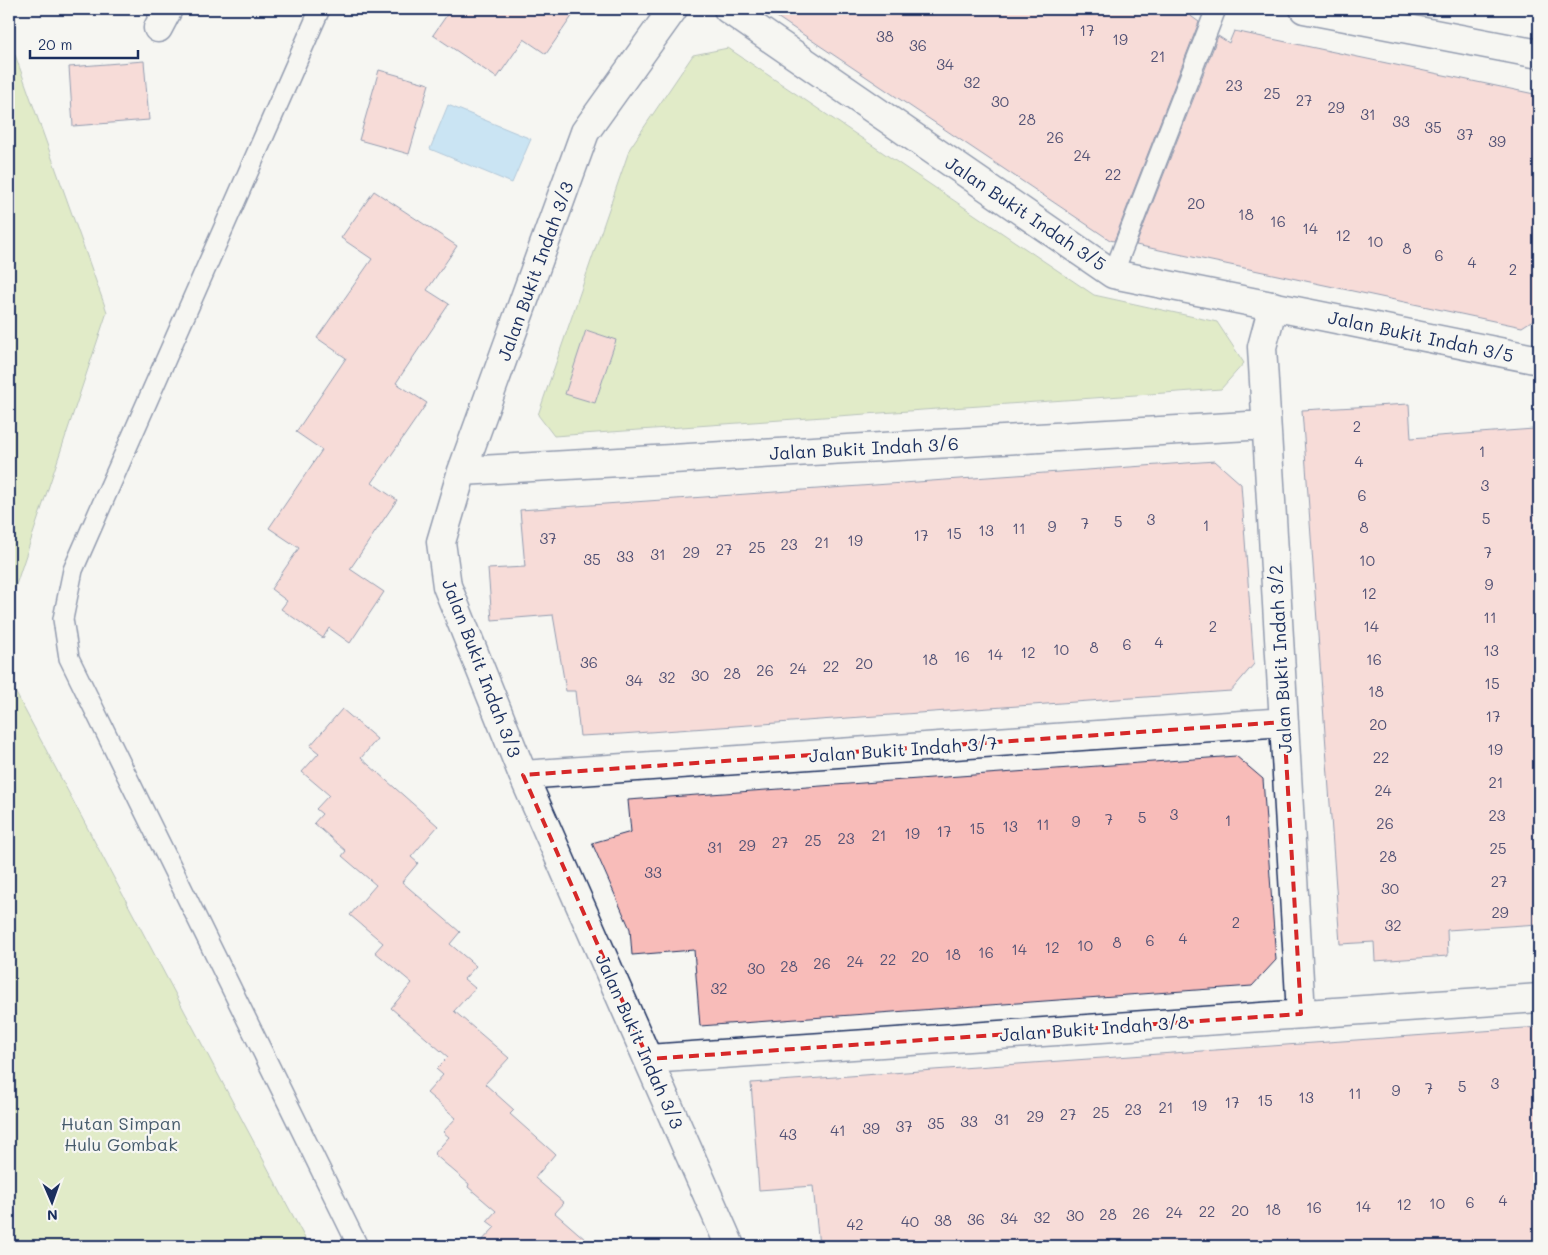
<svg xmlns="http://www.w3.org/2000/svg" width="1548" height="1255" font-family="Mali,sans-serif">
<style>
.green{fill:#c7de94;stroke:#718679}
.water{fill:#94cff4;stroke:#648fb8}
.building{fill:#f8bcb9;stroke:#1b2f5e}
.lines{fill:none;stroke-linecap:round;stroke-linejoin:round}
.service-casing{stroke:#1b2f5e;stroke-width:22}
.minor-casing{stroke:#1b2f5e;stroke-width:31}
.service{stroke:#f6f6f2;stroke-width:19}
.minor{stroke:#f6f6f2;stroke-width:28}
.marked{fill:none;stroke:#d62828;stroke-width:4;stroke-dasharray:10 6;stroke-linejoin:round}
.labels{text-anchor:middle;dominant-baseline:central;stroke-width:4.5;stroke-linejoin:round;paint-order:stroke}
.number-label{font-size:15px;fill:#525275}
.street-label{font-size:18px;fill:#1b2f5e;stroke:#f6f6f2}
.park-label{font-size:18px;fill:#465b6c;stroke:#f6f6f2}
</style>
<rect width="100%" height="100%" fill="#f6f6f2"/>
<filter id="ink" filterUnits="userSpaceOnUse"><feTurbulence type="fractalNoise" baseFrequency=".02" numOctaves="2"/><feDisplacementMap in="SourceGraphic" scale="10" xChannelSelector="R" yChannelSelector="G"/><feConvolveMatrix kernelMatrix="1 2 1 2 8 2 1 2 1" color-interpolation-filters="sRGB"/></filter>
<g filter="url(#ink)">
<path class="green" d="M9 38 107 312 9 606Z
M728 48 1094 295 1217 322 1244 363 1221 389 554 436 538 415 630 148 693 55Z
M9 680 309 1246H9Z"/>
<path class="water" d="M448 105 531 139 512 183 430 149Z"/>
<path class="building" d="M451 9H577L546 54 524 39 497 78 433 35Z
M765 9H1181L1199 22 1114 241 1110 240Z
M1234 31 1539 95V316L1522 327 1136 245 1218 36 1229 43Z
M144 61 149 120 73 126 69 67Z
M379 70 429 84 409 154 359 140Z
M374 191 457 246 427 290 449 304 396 383 427 403 372 483 397 500 350 569 384 592 350 643 329 628 323 638 281 609 287 601 271 589 299 548 269 528 322 450 296 432 346 358 317 338 372 259 341 238Z
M586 330 616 340 595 403 565 394Z
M1409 404 1411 438 1534 429 1539 497V924L1447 930 1448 956 1375 961 1374 942 1340 944 1302 410Z
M1215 461 1241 484 1249 595 1254 664 1231 691 621 734 580 736 575 691H566L553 615 492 620 488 569 525 567 520 510Z
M342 709 377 739 361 758 438 826 411 857 418 863 402 882 460 932 450 944 476 966 464 979 475 988 454 1011 509 1058 485 1084 514 1110 510 1114 555 1154 535 1178 564 1203 555 1213 593 1246H477L495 1227 487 1221 496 1211 468 1187 469 1184 434 1154 449 1137 443 1132 456 1118 427 1093 443 1075 436 1069 448 1057 391 1008 412 983 375 952 383 943 350 915 376 885 342 856 346 851 314 823 322 814 316 809 329 795 302 772 319 753 310 746Z
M1236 756 1263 779 1276 960 1252 986 700 1026 694 950 632 955 630 929 592 843 631 832 628 800Z
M1539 1027V1246H819L813 1186 759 1190 751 1083Z"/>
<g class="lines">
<g class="service-casing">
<path id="service" d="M320 9 73 570 63 619 69 658 358 1246
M1113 274 1216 9"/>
</g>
<g class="minor-casing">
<path id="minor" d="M673 9 585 132 462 471 441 542 447 586 523 775 730 1246
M728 9 1113 274 1539 360
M1304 9 1539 54
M158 28 168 9
M1273 306 1262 347 1301 1014
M462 471 1266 425
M523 775 1284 722
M648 1059 1539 998"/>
</g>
<use href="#service" class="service"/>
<use href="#minor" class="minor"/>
</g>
</g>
<path d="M0 0H1548V1255H0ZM1284 722 1301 1014 648 1059 523 775Z" fill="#f6f6f2" fill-opacity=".55" fill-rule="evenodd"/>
<path class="marked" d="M1284 722 1301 1014 648 1059 523 775Z"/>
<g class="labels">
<g class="number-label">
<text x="1087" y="30">17</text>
<text x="885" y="36">38</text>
<text x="1120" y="39">19</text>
<text x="918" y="45">36</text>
<text x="1158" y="56">21</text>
<text x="945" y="64">34</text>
<text x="972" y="82">32</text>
<text x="1234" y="85">23</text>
<text x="1272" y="93">25</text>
<text x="1304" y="100">27</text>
<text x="1000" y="101">30</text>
<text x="1336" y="107">29</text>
<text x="1368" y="114">31</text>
<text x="1027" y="119">28</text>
<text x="1401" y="121">33</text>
<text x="1433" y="127">35</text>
<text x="1465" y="134">37</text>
<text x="1055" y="137">26</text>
<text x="1497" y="141">39</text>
<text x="1082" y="155">24</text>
<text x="1113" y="174">22</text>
<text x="1196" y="203">20</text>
<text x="1246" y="214">18</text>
<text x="1278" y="221">16</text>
<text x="1310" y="228">14</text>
<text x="1343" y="235">12</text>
<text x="1375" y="241">10</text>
<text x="1407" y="248">8</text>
<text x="1439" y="255">6</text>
<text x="1472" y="262">4</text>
<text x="1513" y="269">2</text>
<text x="1357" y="426">2</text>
<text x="1482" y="451">1</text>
<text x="1359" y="461">4</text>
<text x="1485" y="485">3</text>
<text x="1362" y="495">6</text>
<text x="1486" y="518">5</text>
<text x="1151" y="519">3</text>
<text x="1118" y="521">5</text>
<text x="1085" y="523">7</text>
<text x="1206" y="525">1</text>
<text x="1052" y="526">9</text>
<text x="1364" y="527">8</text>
<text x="1019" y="528">11</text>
<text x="986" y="530">13</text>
<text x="954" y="533">15</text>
<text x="921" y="535">17</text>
<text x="548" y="538">37</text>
<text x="855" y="540">19</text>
<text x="822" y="542">21</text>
<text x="789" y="544">23</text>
<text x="757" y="547">25</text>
<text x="724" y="549">27</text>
<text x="691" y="552">29</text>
<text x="1488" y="552">7</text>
<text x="658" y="554">31</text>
<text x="625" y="556">33</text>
<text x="592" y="559">35</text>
<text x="1367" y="560">10</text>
<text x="1489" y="584">9</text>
<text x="1369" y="593">12</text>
<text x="1490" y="617">11</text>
<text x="1213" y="626">2</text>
<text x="1371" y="626">14</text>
<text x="1159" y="642">4</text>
<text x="1127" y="644">6</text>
<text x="1094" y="647">8</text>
<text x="1061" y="649">10</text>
<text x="1491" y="650">13</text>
<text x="1028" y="652">12</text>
<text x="995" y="654">14</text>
<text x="962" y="656">16</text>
<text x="930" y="659">18</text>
<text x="1374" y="659">16</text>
<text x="589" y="662">36</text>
<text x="864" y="663">20</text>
<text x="831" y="666">22</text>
<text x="798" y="668">24</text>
<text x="765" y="670">26</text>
<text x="732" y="673">28</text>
<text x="700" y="675">30</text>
<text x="667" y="677">32</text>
<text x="634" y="680">34</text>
<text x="1492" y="683">15</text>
<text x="1376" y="691">18</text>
<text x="1493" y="716">17</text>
<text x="1378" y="724">20</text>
<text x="1495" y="749">19</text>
<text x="1381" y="757">22</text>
<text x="1496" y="782">21</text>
<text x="1383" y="790">24</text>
<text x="1174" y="814">3</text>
<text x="1497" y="815">23</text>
<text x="1142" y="817">5</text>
<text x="1109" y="819">7</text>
<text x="1228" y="820">1</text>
<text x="1076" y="821">9</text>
<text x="1385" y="823">26</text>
<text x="1043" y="824">11</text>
<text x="1010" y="826">13</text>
<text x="977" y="828">15</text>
<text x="944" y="831">17</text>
<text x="912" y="833">19</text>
<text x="879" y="835">21</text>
<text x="846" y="838">23</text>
<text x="813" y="840">25</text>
<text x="780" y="842">27</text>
<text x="747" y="845">29</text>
<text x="715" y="847">31</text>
<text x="1498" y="848">25</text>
<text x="1388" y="856">28</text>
<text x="653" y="872">33</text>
<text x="1499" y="881">27</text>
<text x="1390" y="888">30</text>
<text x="1500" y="912">29</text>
<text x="1236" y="922">2</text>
<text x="1393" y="925">32</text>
<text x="1183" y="938">4</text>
<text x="1150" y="940">6</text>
<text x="1117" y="942">8</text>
<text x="1085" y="945">10</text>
<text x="1052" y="947">12</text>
<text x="1019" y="949">14</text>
<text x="986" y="952">16</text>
<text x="953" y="954">18</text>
<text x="920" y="956">20</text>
<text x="888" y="959">22</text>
<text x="855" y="961">24</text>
<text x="822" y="963">26</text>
<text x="789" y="966">28</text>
<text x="756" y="968">30</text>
<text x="719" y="988">32</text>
<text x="1495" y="1083">3</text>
<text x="1462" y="1086">5</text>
<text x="1429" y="1088">7</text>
<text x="1396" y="1090">9</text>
<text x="1355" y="1093">11</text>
<text x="1306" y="1097">13</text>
<text x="1265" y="1100">15</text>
<text x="1232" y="1102">17</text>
<text x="1199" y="1105">19</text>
<text x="1166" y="1107">21</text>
<text x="1133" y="1109">23</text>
<text x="1101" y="1112">25</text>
<text x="1068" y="1114">27</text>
<text x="1035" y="1116">29</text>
<text x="1002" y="1119">31</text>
<text x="969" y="1121">33</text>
<text x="936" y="1123">35</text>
<text x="904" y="1126">37</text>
<text x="871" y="1128">39</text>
<text x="838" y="1130">41</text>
<text x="788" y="1134">43</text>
<text x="1503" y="1200">4</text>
<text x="1470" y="1202">6</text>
<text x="1437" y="1203">10</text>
<text x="1404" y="1204">12</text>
<text x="1363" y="1206">14</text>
<text x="1314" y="1207">16</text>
<text x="1273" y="1209">18</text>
<text x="1240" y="1210">20</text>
<text x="1207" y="1211">22</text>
<text x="1174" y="1212">24</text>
<text x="1141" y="1213">26</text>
<text x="1108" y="1214">28</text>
<text x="1075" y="1215">30</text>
<text x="1042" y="1217">32</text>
<text x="1009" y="1218">34</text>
<text x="976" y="1219">36</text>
<text x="943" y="1220">38</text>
<text x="910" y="1221">40</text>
<text x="855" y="1224">42</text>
</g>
<g class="street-label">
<text transform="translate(1026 213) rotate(34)">Jalan Bukit Indah 3/5</text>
<text transform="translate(535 271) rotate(-70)">Jalan Bukit Indah 3/3</text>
<text transform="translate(1421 336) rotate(12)">Jalan Bukit Indah 3/5</text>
<text transform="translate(864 448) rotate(-3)">Jalan Bukit Indah 3/6</text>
<text transform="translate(1280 659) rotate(-93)">Jalan Bukit Indah 3/2</text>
<text transform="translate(482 668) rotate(69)">Jalan Bukit Indah 3/3</text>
<text transform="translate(903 749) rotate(-4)">Jalan Bukit Indah 3/7</text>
<text transform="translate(1094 1028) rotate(-4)">Jalan Bukit Indah 3/8</text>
<text transform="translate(640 1041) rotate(66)">Jalan Bukit Indah 3/3</text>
</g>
<g class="park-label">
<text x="121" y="1123">Hutan Simpan<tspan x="121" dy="21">Hulu Gombak</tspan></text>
</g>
</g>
<rect width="1548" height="1255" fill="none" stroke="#f6f6f2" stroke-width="30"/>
<rect x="15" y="15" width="1518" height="1225" fill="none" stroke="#1b2f5e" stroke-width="2" filter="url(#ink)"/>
<g transform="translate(52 1202) rotate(178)" stroke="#f6f6f2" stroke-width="4" paint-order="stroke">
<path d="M0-4L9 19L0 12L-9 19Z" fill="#1b2f5e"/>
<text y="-8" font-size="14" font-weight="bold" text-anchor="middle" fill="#1b2f5e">N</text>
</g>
<path d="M30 50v8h108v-8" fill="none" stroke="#1b2f5e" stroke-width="2.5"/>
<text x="38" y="50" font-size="15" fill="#1b2f5e" stroke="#f6f6f2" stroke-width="4" paint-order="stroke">20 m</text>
</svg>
